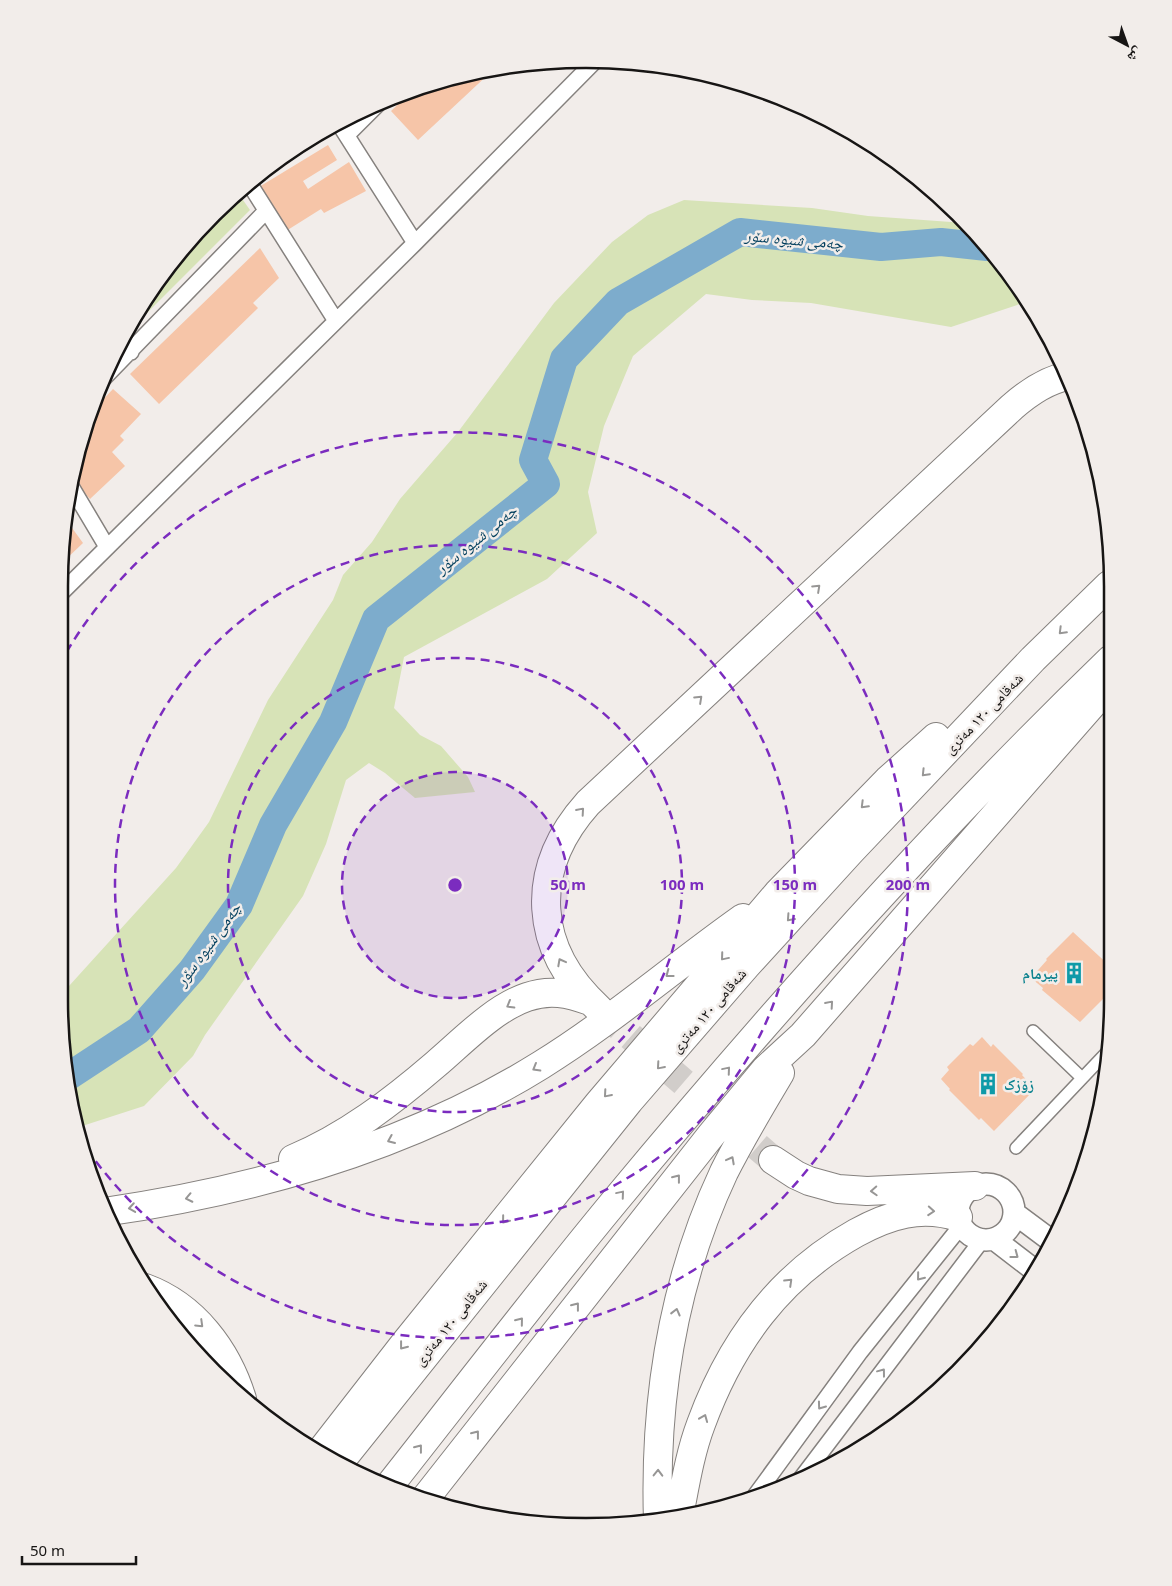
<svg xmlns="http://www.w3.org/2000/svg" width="1172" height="1586" font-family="'Noto Sans','Noto Naskh Arabic',sans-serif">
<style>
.green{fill:#d7e3b7}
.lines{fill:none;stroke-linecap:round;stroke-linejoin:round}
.river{stroke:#7daccc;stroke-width:28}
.building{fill:#f6c5a8}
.motorway-tunnel{stroke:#d1cdca;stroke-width:28;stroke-dasharray:28 14;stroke-linecap:butt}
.pedestrian-casing{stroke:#85817e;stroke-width:14}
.minor-casing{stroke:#85817e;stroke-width:18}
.secondary-casing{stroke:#85817e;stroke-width:24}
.motorway-casing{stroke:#85817e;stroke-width:30}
.pedestrian{stroke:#fff;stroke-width:11}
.minor{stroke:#fff;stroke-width:15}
.secondary{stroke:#fff;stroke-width:21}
.motorway{stroke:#fff;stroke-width:28}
.oneway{stroke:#979695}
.ring{fill:none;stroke:#7b2cbf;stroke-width:2.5;stroke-dasharray:9 6}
.labels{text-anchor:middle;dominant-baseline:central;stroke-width:5;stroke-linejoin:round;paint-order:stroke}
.street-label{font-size:15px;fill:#171514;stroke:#f2edea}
.culture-label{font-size:15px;font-weight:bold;fill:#0d838f;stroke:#f2edea;text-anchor:end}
.water-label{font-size:16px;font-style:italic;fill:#003e5d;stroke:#f2edea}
.rim{fill:none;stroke:#171514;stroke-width:2.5}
.centre{fill:#7b2cbf;stroke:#f2edea;stroke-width:2.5}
.ring-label{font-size:15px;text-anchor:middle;font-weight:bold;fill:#7b2cbf;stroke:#f2edea;stroke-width:5;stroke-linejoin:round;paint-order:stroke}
</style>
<rect width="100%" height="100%" fill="#f2edea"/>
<path class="green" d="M238 193 250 210 131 329 130 327 147 293 190 238Z
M684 200 812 208 868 216 965 223 1004 265 1026 302 951 327 811 303 752 300 706 294 633 356 604 426 588 492 597 533 547 579 404 657 394 708 420 735 441 746 468 777 475 792 415 798 385 773 369 763 346 780 326 844 303 896 205 1035 193 1056 144 1106 76 1128 59 997 176 868 209 822 268 700 333 600 343 575 372 542 400 499 458 432 554 303 612 242 648 215Z"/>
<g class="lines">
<path class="river" d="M69 1076 139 1030 192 970 239 905 273 825 333 722 376 619 546 484 533 460 564 359 618 302 740 232 881 247 941 242 987 247"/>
</g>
<path class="building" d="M551 60H558L549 68 542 61Z
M493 70 418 140 391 111 413 90 449 77Z
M330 127 332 130 308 145 306 142Z
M328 145 337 160 303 181 308 189 349 162 366 191 324 213 321 209 286 231 259 187Z
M286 155 288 160 261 174 260 172 265 168Z
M260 248 279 278 253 303 258 308 159 404 130 374Z
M113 389 141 414 120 436 124 440 112 452 125 466 90 499 73 481 77 450 85 424 97 413 94 409Z
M67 521 83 543 62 563 65 542Z
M1073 932 1112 968V987L1106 994 1107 995 1080 1022 1042 990 1043 988 1031 978 1047 960 1046 959Z
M982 1037 991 1047 993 1044 1023 1074 1022 1075 1035 1089 994 1131 981 1118 979 1120 949 1090 950 1089 941 1079 949 1070 947 1067 970 1044 973 1046Z"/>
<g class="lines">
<path class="motorway-tunnel" d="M599 1009 773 1160"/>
<g class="pedestrian-casing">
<path id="pedestrian" d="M1033 1031 1082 1078
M1016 1148 1109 1050"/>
</g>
<g class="minor-casing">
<path id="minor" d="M338 122 415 243
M347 135 378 104
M249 183 336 321
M123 339 131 352
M99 383 266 211
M72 488 107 547
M59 595 415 243 595 61
M800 1480 982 1240
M755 1496 860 1352 961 1226"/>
</g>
<g class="secondary-casing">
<path id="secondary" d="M958 1212a28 28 0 1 1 56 0a28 28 0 1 1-56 0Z
M1014 1213 1053 1242
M994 1239 1037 1272"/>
</g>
<g class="motorway-casing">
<path id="motorway" d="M599 1009C533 949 528 870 588 803L1012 407C1028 393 1046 380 1068 376
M293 1159C346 1137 393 1101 436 1064 462 1042 494 1008 527 997 550 989 568 993 590 1001
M773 1160 796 1175 809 1181 838 1189 867 1191 975 1186
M104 1212C258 1190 409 1147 541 1065 612 1021 675 966 743 918
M145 1288C194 1306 227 1350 242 1399
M321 1451 405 1343 599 1103 778 893 888 780 936 737
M339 1463 629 1101 746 966 850 852 1033 659 1109 585
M389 1486C464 1391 538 1294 615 1201 771 1013 934 830 1110 660
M424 1500 712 1134 766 1069 803 1035 1110 684
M679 1516C685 1485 690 1453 701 1424 731 1342 779 1276 856 1233 889 1215 921 1205 958 1217
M658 1522C654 1400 672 1283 724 1172 741 1138 761 1105 780 1073"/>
</g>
<use href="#pedestrian" class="pedestrian"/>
<use href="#minor" class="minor"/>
<use href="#secondary" class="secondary"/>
<use href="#motorway" class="motorway"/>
</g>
<defs><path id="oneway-chevron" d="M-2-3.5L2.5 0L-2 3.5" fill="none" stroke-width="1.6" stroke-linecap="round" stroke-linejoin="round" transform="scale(1.25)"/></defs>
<g class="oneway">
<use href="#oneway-chevron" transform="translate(817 588) rotate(-43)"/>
<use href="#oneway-chevron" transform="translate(1062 631) rotate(135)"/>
<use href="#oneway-chevron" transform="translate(699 699) rotate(-43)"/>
<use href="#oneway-chevron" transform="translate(925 773) rotate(134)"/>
<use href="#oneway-chevron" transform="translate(864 805) rotate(135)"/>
<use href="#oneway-chevron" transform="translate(581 811) rotate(-49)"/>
<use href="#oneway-chevron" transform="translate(790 918) rotate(132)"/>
<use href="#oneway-chevron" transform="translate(724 957) rotate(130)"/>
<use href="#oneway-chevron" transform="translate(561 962) rotate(-118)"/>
<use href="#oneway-chevron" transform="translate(669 974) rotate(143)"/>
<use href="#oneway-chevron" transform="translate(830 1004) rotate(-49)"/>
<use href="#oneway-chevron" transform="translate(510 1005) rotate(150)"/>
<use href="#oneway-chevron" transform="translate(660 1066) rotate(131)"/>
<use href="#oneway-chevron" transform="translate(536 1068) rotate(150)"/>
<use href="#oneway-chevron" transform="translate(727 1070) rotate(-50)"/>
<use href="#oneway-chevron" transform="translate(607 1094) rotate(131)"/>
<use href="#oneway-chevron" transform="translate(391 1140) rotate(157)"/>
<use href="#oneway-chevron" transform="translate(731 1160) rotate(-62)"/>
<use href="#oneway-chevron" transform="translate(677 1178) rotate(-52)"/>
<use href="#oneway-chevron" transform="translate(874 1191) rotate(177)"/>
<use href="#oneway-chevron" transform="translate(621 1194) rotate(-50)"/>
<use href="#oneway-chevron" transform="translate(189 1198) rotate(168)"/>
<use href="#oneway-chevron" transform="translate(132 1208) rotate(171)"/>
<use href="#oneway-chevron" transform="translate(931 1211) rotate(4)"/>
<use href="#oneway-chevron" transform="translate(505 1220) rotate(129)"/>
<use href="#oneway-chevron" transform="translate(1015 1255) rotate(37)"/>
<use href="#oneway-chevron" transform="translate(920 1277) rotate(129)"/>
<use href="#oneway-chevron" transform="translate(789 1282) rotate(-44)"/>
<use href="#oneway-chevron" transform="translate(576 1306) rotate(-52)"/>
<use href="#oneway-chevron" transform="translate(676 1312) rotate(-76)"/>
<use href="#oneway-chevron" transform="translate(520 1321) rotate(-51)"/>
<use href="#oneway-chevron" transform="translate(200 1324) rotate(44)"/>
<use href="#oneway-chevron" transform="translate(403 1346) rotate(128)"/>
<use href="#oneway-chevron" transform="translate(882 1372) rotate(-53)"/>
<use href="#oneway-chevron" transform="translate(821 1406) rotate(126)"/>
<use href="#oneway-chevron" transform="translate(704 1418) rotate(-68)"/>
<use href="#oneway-chevron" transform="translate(476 1434) rotate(-52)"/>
<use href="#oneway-chevron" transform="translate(419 1448) rotate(-52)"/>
<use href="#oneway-chevron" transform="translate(658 1473) rotate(-89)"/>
</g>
<circle cx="455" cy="885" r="113" fill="#7b2cbf" fill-opacity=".12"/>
<g class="ring">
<circle cx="455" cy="885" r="113"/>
<circle cx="455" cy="885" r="227"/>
<circle cx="455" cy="885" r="340"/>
<path d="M59 665A453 453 0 1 1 77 1135"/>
</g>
<defs>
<g id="building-bare" transform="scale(1.725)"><path d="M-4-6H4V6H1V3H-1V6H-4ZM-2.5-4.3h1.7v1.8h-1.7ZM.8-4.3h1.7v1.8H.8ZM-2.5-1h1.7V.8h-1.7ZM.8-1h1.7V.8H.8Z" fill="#0f9aa8" stroke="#f2edea" stroke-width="2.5" paint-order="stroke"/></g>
</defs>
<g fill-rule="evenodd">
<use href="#building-bare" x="1074" y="973"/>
<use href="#building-bare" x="988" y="1084"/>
</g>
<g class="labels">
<g class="street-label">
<text transform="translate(983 713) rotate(-46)">شەقامی ١٢٠ مەتری</text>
<text transform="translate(708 1010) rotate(-49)">شەقامی ١٢٠ مەتری</text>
<text transform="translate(450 1322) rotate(-51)">شەقامی ١٢٠ مەتری</text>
</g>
<g class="culture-label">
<text x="1058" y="973">پیرمام</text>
<text x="1004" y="1084" text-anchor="start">زۆزک</text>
</g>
<g class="water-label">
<text transform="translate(794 239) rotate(5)">چەمی شیوە سۆر</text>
<text transform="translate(476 539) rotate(-39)">چەمی شیوە سۆر</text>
<text transform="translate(208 944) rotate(-54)">چەمی شیوە سۆر</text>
</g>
</g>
<path d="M0 0H1172V1586H0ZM586 68H586A518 518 0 0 1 1104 586V1000A518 518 0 0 1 586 1518H586A518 518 0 0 1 68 1000V586A518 518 0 0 1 586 68Z" fill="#f2edea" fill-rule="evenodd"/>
<path class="rim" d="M586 68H586A518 518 0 0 1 1104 586V1000A518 518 0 0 1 586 1518H586A518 518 0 0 1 68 1000V586A518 518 0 0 1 586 68Z"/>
<circle cx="455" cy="885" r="8" class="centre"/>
<g class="ring-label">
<text x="568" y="890">50 m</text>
<text x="682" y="890">100 m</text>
<text x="795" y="890">150 m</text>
<text x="908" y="890">200 m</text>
</g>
<g transform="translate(1127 45) rotate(139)" stroke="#f2edea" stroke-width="4" paint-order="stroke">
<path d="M0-4L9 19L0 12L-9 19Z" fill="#171514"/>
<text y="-8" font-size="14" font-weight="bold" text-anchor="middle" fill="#171514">ش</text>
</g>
<path d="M22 1556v8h114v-8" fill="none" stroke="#171514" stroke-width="2.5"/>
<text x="30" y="1556" font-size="15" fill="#171514" stroke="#f2edea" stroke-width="4" paint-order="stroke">50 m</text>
</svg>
